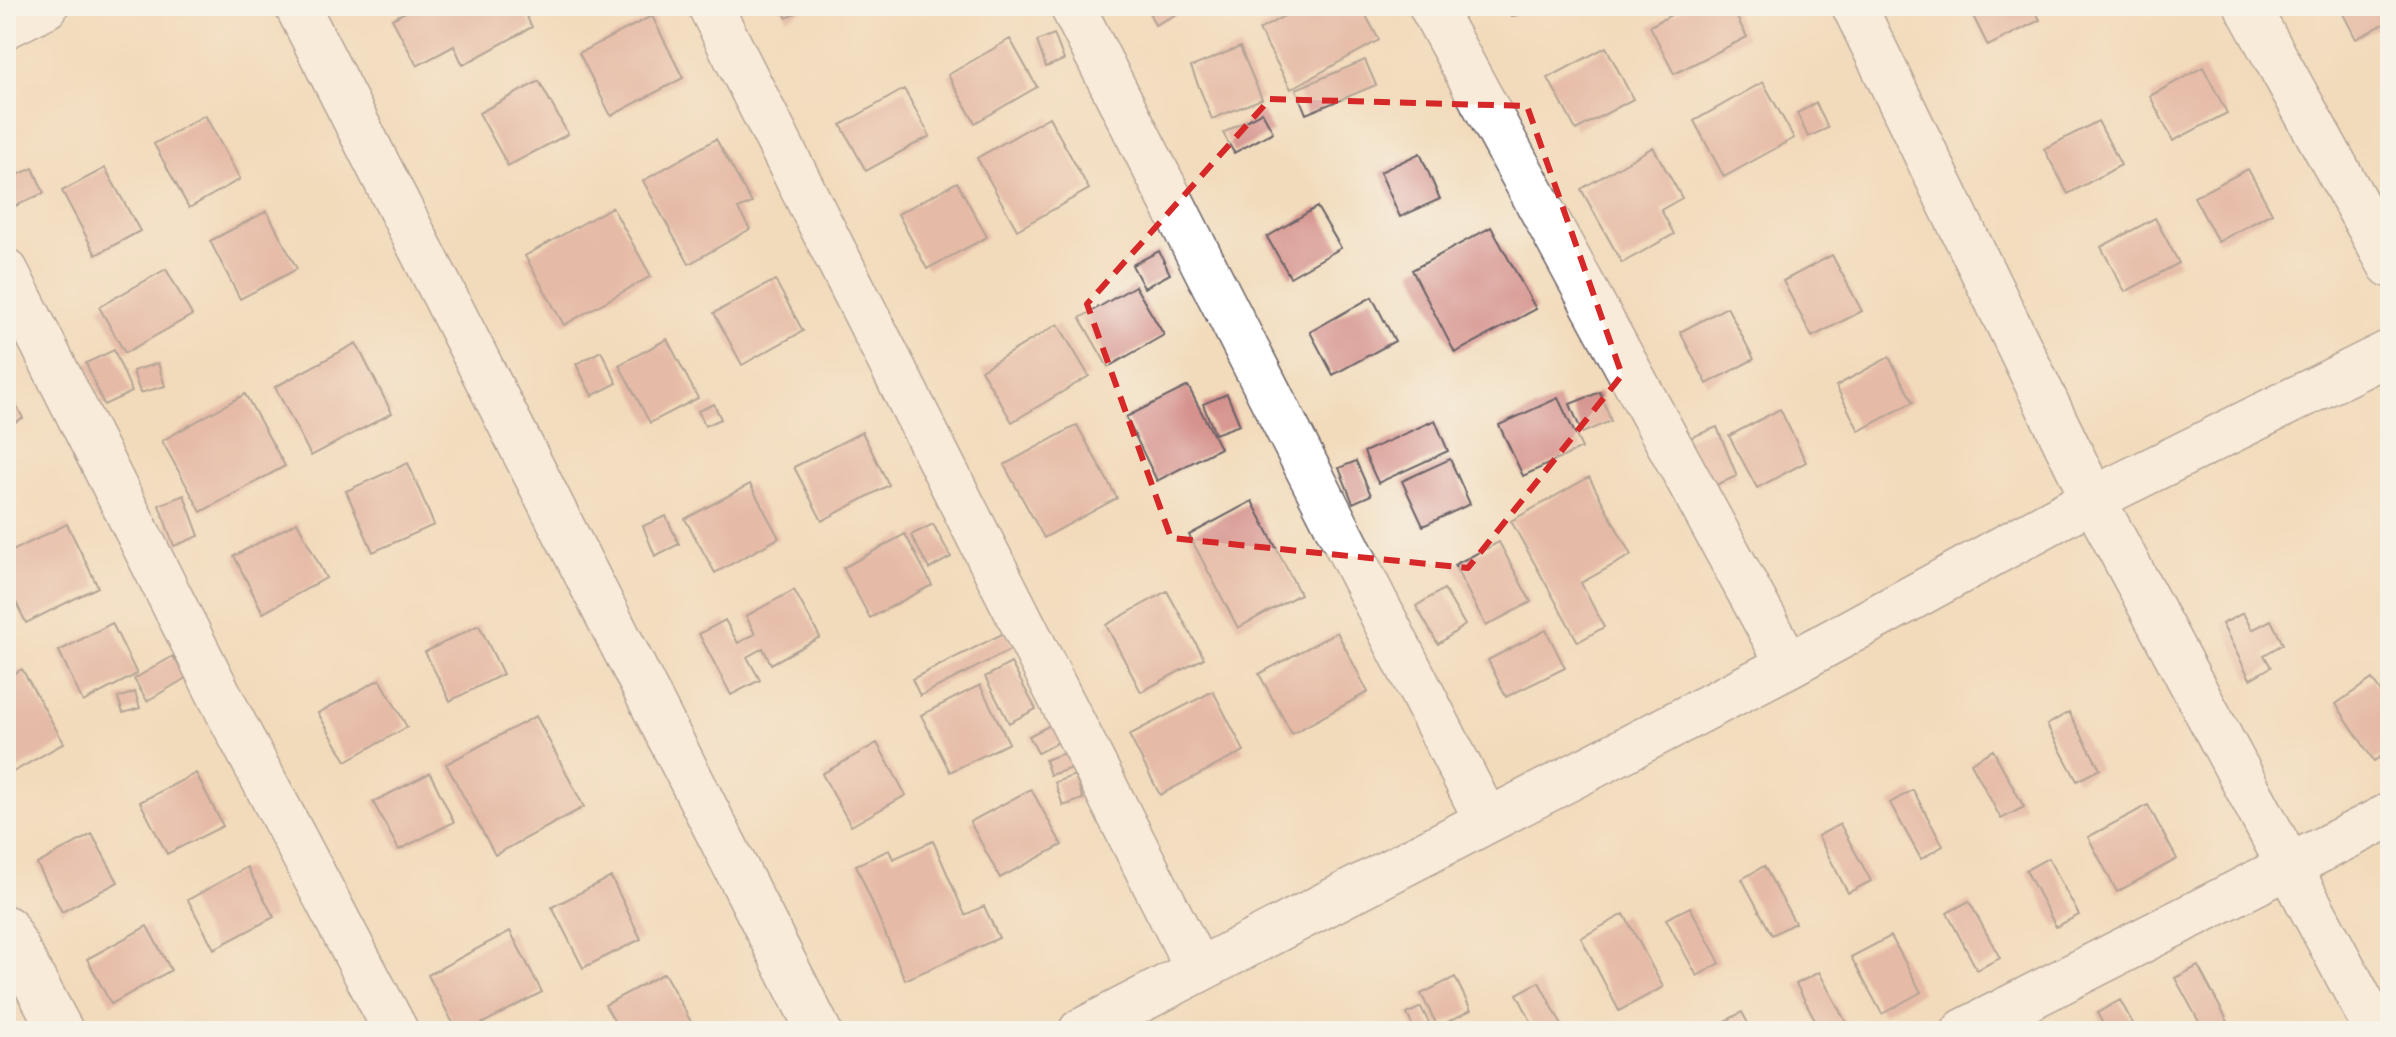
<svg xmlns="http://www.w3.org/2000/svg" width="2396" height="1037" font-family="Delius,sans-serif">
<style>
.building{fill:#d6938d}
.lines{fill:none;stroke-linecap:round;stroke-linejoin:round}
.minor-casing{stroke:#6b6368;stroke-width:47}
.tertiary-casing{stroke:#6b6368;stroke-width:47}
.minor{stroke:#fff;stroke-width:44}
.tertiary{stroke:#fff;stroke-width:44}
.marked{fill:none;stroke:#d62828;stroke-width:6;stroke-dasharray:16 10;stroke-linejoin:round}
</style>
<rect width="100%" height="100%" fill="#f7f3e8"/>
<filter id="ink" filterUnits="userSpaceOnUse"><feTurbulence type="fractalNoise" baseFrequency=".0125" numOctaves="2"/><feDisplacementMap in="SourceGraphic" scale="16" xChannelSelector="R" yChannelSelector="G"/><feConvolveMatrix kernelMatrix="1 2 1 2 8 2 1 2 1" color-interpolation-filters="sRGB"/></filter>
<filter id="wash" filterUnits="userSpaceOnUse"><feTurbulence type="fractalNoise" baseFrequency=".006" numOctaves="4" result="noise"/><feDisplacementMap in="SourceGraphic" scale="32" xChannelSelector="R" yChannelSelector="G"/><feGaussianBlur stdDeviation="1.8" result="paint"/><feColorMatrix in="noise" values="0 0 0 0 0 0 0 0 0 0 0 0 0 0 0 0 0 1.4 0 .05"/><feComposite in="paint" operator="in"/></filter>
<g filter="url(#wash)">
<rect width="100%" height="100%" fill="#f2dbbb"/>
<g id="blocks">
<path class="building" d="M416 6H521L532 27 463 65 454 46 417 66 392 19Z
M780 6H809L787 18Z
M1146 6H1194L1155 25Z
M1302 6H1361L1379 40 1291 89 1259 30Z
M1508 6H1538L1512 17Z
M1688 6H1731L1747 37 1674 74 1650 26Z
M1968 6H2033L2040 20 1988 46Z
M2339 6H2390V21L2356 39Z
M652 16 683 78 611 116 579 53Z
M1054 34 1064 60 1046 67 1037 41Z
M1010 39 1037 87 975 123 948 75Z
M1240 47 1262 99 1212 119 1191 67Z
M1606 47 1633 99 1576 130 1548 78Z
M1365 60 1376 85 1306 114 1296 89Z
M2203 67 2227 113 2173 141 2150 96Z
M539 81 568 134 508 166 479 113Z
M1763 82 1794 138 1724 177 1694 121Z
M904 89 930 136 866 171 841 125Z
M1816 103 1828 128 1808 137 1797 113Z
M1262 112 1273 132 1234 153 1223 133Z
M205 115 240 179 189 208 154 144Z
M1049 117 1089 189 1017 230 977 158Z
M2098 121 2121 165 2068 194 2044 149Z
M716 139 752 203 738 209 750 229 689 264 643 181Z
M1653 147 1682 198 1661 210 1674 234 1622 263 1581 189Z
M1420 153 1440 199 1400 217 1380 172Z
M33 168 44 193 11 208 6 198V180Z
M105 168 140 231 96 255 62 191Z
M2248 169 2272 213 2218 242 2194 197Z
M957 182 987 237 927 269 898 214Z
M612 207 651 276 564 325 525 256Z
M1317 207 1341 248 1290 277 1267 237Z
M267 211 297 269 240 299 210 241Z
M2155 218 2179 263 2125 292 2101 247Z
M1491 227 1536 309 1455 353 1412 270Z
M1159 251 1170 274 1144 288 1132 265Z
M1832 255 1862 311 1812 337 1783 281Z
M166 269 192 315 125 353 99 307Z
M775 280 803 331 742 365 714 313Z
M1135 286 1164 335 1108 367 1080 318Z
M1372 297 1395 341 1333 375 1310 332Z
M1727 307 1754 359 1707 384 1680 332Z
M1058 324 1089 376 1012 422 981 370Z
M667 339 698 398 650 423 619 365Z
M356 343 392 413 311 456 275 387Z
M114 350 132 392 104 405 86 363Z
M601 351 617 383 592 396 576 364Z
M1889 357 1913 402 1859 431 1836 386Z
M158 363 165 386 140 393 133 371Z
M6 386 23 418 6 427Z
M1188 386 1220 448 1157 481 1126 417Z
M1600 392 1611 421 1582 433 1570 404Z
M245 394 285 466 201 512 162 441Z
M1227 394 1240 425 1215 434 1203 404Z
M1558 398 1582 448 1523 476 1499 425Z
M714 404 721 419 705 426 698 411Z
M1780 409 1806 462 1757 488 1729 436Z
M1435 420 1448 451 1378 483 1364 452Z
M1077 425 1117 498 1044 538 1004 465Z
M1717 427 1737 476 1707 489 1687 439Z
M862 432 889 485 822 521 794 467Z
M1450 459 1470 504 1423 526 1402 481Z
M1356 461 1371 495 1353 503 1339 468Z
M408 463 434 525 373 552 346 491Z
M1589 477 1631 555 1581 583 1604 627 1578 642 1511 521Z
M750 484 779 538 715 573 685 519Z
M184 495 199 536 174 546 159 505Z
M1252 501 1300 594 1238 628 1189 535Z
M666 516 679 544 655 556 643 526Z
M297 522 326 578 263 613 234 556Z
M67 524 98 587 26 623 6 582V554Z
M933 524 951 557 929 569 911 535Z
M905 534 932 585 870 618 843 568Z
M1499 542 1531 602 1486 626 1454 565Z
M1444 589 1465 625 1438 644 1416 606Z
M794 590 820 637 771 664 763 648 747 657 760 680 731 695 699 634 725 620 738 643 755 634 746 616Z
M1167 591 1204 658 1141 692 1106 625Z
M2243 613 2252 630 2271 620 2283 644 2264 655 2271 667 2250 679 2222 624Z
M112 623 137 674 83 702 59 651Z
M479 625 503 674 450 701 425 652Z
M1546 630 1565 668 1506 697 1488 660Z
M1006 632 1014 648 920 696 912 679Z
M1337 632 1368 692 1292 734 1259 674Z
M173 656 186 678 147 701 134 679Z
M1011 663 1036 709 1009 723 985 677Z
M22 669 64 743 6 776V678Z
M380 679 407 727 346 761 318 713Z
M2372 679 2390 706V750L2374 761 2336 704Z
M980 685 1009 743 950 772 921 715Z
M1213 691 1244 751 1160 795 1129 735Z
M135 692 140 708 123 713 118 698Z
M2069 712 2100 769 2077 781 2047 725Z
M536 716 584 807 495 855 446 764Z
M1056 722 1066 738 1038 753 1029 736Z
M877 743 906 795 851 826 822 774Z
M1993 750 2024 807 2001 819 1971 763Z
M1067 752 1072 768 1050 775 1045 760Z
M196 773 223 826 167 854 140 802Z
M430 773 454 822 399 850 373 802Z
M1075 775 1083 799 1063 806 1055 782Z
M1031 789 1062 845 1000 878 970 822Z
M1913 790 1943 846 1921 859 1890 803Z
M2148 805 2177 859 2117 892 2088 837Z
M1840 824 1871 881 1848 893 1818 836Z
M92 834 118 882 62 912 37 864Z
M933 841 965 915 984 906 999 938 905 980 856 865 889 850 893 859Z
M2048 858 2079 915 2056 927 2026 870Z
M1764 866 1795 923 1772 935 1742 879Z
M247 867 274 917 214 949 188 900Z
M611 877 641 939 583 968 552 907Z
M1969 901 2000 958 1977 970 1947 913Z
M1690 907 1720 963 1697 976 1666 919Z
M1624 914 1663 987 1619 1011 1581 938Z
M147 926 171 970 111 1004 87 959Z
M510 931 542 992 468 1031H457L428 975Z
M1891 936 1921 992 1882 1014 1851 957Z
M2198 966 2228 1022 2213 1031H2204L2175 978Z
M1819 972 1849 1028 1844 1031H1821L1796 984Z
M664 973 695 1029 620 1031 605 1005Z
M1455 977 1471 1010 1438 1027 1421 994Z
M1539 982 1565 1031H1536L1517 994Z
M2120 1000 2137 1031H2107L2097 1013Z
M1421 1007 1433 1031H1415L1407 1014Z
M1742 1012 1752 1031H1723L1720 1024Z"/>
</g>
</g>
<g filter="url(#ink)">
<use href="#blocks" fill-opacity="0" stroke="#6b6368" stroke-width="2"/>
<g class="lines">
<g class="minor-casing">
<path id="minor" d="M297 6 819 1031
M710 6 1198 970
M1072 6 1486 819
M1431 6 1789 665
M1854 6 2093 499 2377 1031
M2247 6 2390 265
M6 271 230 716 396 1031
M6 928 61 1031
M1081 1031 1789 665 2093 499 2390 352
M1964 1031 2390 815"/>
</g>
<g class="tertiary-casing">
<path id="tertiary" d="M6 26 46 6"/>
</g>
<use href="#minor" class="minor"/>
<use href="#tertiary" class="tertiary"/>
</g>
</g>
<path d="M0 0H2396V1037H0ZM1270 99 1527 106 1622 375 1468 568 1171 538 1087 304Z" fill="#f2dbbb" fill-opacity=".55" fill-rule="evenodd"/>
<path class="marked" d="M1270 99 1527 106 1622 375 1468 568 1171 538 1087 304Z"/>
<rect width="2396" height="1037" fill="none" stroke="#f7f3e8" stroke-width="32"/>
</svg>
